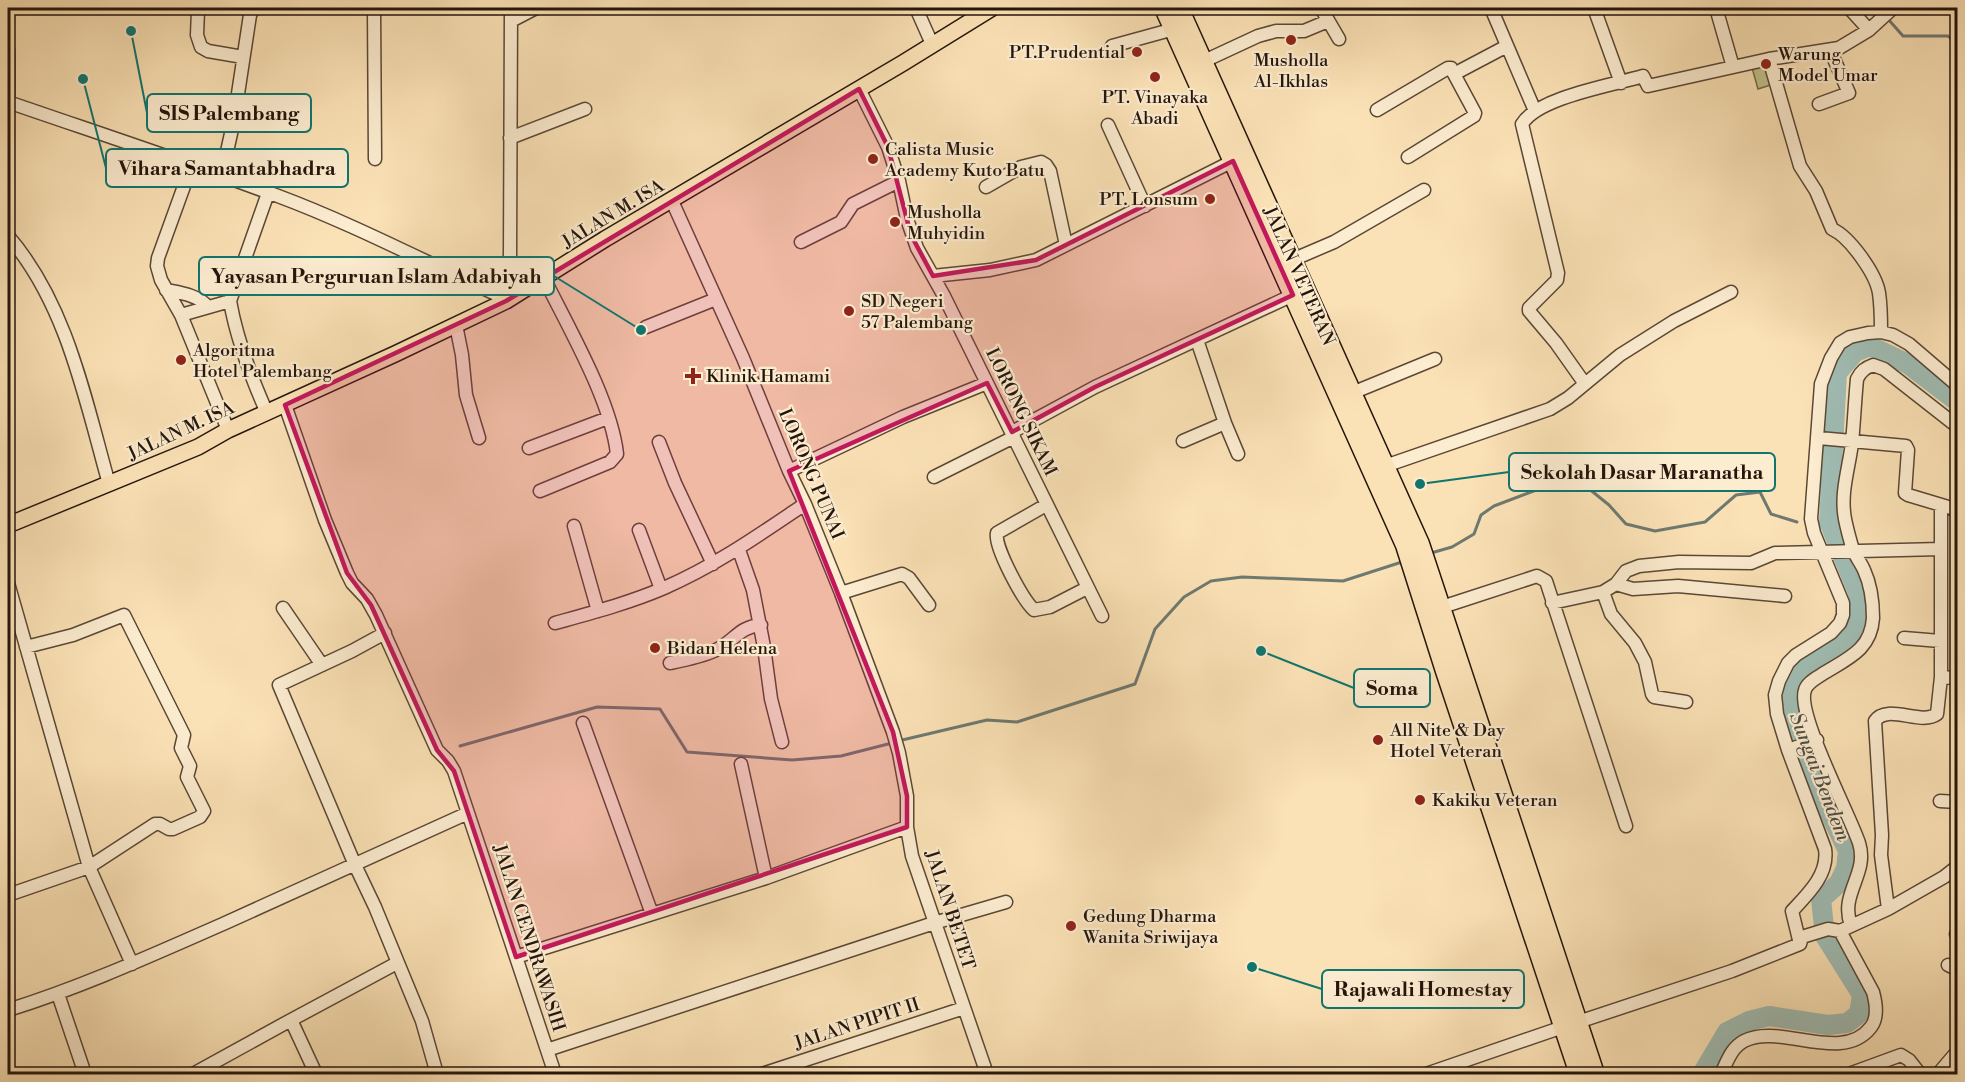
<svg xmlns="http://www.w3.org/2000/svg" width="1965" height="1082" font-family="'Libre Bodoni',serif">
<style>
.green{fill:#c3c28b;stroke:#746c4c;stroke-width:1.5}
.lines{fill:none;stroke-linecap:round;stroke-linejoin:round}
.stream{stroke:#6e7a71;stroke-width:3}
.river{stroke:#a0bdb4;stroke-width:20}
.minor-casing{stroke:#5a4836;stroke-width:15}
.major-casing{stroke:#24150c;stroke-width:18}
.highway-casing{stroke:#24150c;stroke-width:21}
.minor{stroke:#fcecd0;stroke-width:12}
.major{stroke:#fbe2b6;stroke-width:15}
.highway{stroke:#fbe2b6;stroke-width:18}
.marked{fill:#c2185b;fill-opacity:0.2;stroke:#c2185b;stroke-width:4.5;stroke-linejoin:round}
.poi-dot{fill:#8f2418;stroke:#fcecd0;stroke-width:2}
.labels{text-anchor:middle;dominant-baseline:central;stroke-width:4.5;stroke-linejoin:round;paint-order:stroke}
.poi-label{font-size:18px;fill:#24150c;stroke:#fcecd0;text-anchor:start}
.street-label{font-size:18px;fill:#24150c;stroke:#fcecd0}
.water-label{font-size:20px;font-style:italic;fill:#4f5047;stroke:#fcecd0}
.leader{fill:none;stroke:#0f766e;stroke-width:2}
.callout-dot{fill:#0f766e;stroke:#fcecd0;stroke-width:2}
.callout{fill:#fcecd0;stroke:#0f766e;stroke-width:2}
.callout-label{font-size:20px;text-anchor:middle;font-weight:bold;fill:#24150c}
</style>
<rect width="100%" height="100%" fill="#fbe2b6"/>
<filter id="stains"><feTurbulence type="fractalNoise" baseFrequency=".00333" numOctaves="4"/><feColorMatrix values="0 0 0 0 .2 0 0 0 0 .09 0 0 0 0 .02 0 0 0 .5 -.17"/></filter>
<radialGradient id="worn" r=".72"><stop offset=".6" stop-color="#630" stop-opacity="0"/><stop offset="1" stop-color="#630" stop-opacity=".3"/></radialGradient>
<path class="green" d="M1762 62 1764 68 1770 66 1777 83 1758 89 1751 64Z"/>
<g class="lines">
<path class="stream" d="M1876 8 1884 14
M1888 19 1903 36H1948L1958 44
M1818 522H1829
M1431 553 1452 547 1474 534 1481 515 1494 506 1547 486 1588 488 1609 505 1626 524 1655 531 1705 522 1736 495 1760 492 1771 514 1797 522
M898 741 987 720 1017 722 1135 684 1155 629 1184 597 1211 581 1242 577 1343 581 1405 561
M460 746 597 707 660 709 687 752 792 760 841 756 892 743"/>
<path class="river" d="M1702 1074 1727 1032 1749 1021 1769 1016 1828 1025 1847 1023 1859 1014 1862 995 1825 936 1821 899 1839 883 1846 868 1848 851 1824 801 1791 710V688L1801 668 1850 638 1860 620 1858 593 1829 522 1837 373 1855 352 1870 346 1908 364 1958 402"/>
<g class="minor-casing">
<path id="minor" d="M374 8 375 159
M916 8 932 44
M1321 8 1339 39
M1491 8 1535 111
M1594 8 1621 83
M1716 8 1733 67
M1849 8 1869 30
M198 10 197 35 201 47 208 51 243 57
M511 21 536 8
M1112 46 1174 29
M8 50V95
M1769 59 1800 166 1816 191 1832 229C1850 237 1876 274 1879 293 1881 306 1881 319 1881 332
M1202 62 1258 36 1276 31H1304L1328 21
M859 89 888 147 899 181 907 219 917 248 944 296 1102 616
M8 102C98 133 189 163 278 196 353 224 425 262 498 295L506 301
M1819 104 1849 93 1830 50
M1377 110 1448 68H1451L1454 74
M1108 125 1145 206
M510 138 585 109
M1408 157 1474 116 1475 113 1454 74 1507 46
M192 164 158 258 157 266 161 280 181 315 230 301
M222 174 234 120 250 15 254 8
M986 187 1021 167 1041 162 1046 165 1050 171 1066 245
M672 201 743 358 789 471 805 504 841 593 893 732 899 753 907 796V827L912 856 987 1074
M8 236C67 304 85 399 109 484
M801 242 841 222 853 204 899 181
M1292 260 1334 242 1424 190
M933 276 990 270 1036 260 1233 161
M166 290C181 293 198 295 208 307
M498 295 510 256 511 8
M181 315 228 430
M456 325 462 355 466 395 479 438
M646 327 716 299
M1197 340 1225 423 1238 454
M1585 384 1556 343 1529 311V308L1557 280 1558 273 1522 124C1538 97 1614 85 1643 76L1648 86 1769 59 1839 48 1869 30 1893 8
M1352 393 1435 359
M285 405 325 520 347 573 352 583 367 599 376 615 437 750 448 761 454 771 555 1074
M267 413C251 377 237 341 230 301L268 193
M1012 432 1095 387 1293 295
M1819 438 1906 446 1908 450 1905 493 1908 495 1958 510
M1183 441 1225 423
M659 442 675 483 713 564
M529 448 608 418
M1385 466 1550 409 1568 398 1620 355 1674 321 1731 292
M789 471 903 417 987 383
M934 477 1014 437
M540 491 610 462 617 454C611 400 568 327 544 278
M1046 505 997 533C994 547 1023 600 1034 610L1050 607 1087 588
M574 526 598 611
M639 530 661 589
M739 550 753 590 764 647 771 699 782 742
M8 583 89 867 132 964
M1616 584 1633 589 1678 586 1785 596
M1603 592 1611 614 1635 643 1645 662 1652 694 1654 697 1686 702
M841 593 902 574 909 578 929 605
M1552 603 1603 592 1616 584 1626 571 1639 566 1679 562 1751 563 1775 553 1941 549
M1442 607 1537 576 1546 581 1626 826
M283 608 322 665
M555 623C591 613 629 603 664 588 715 566 759 535 805 504
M385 633 352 651 279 685 355 865 375 907 422 1021 437 1074
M1904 638 1940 641
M670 663C685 660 701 657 716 650 735 641 738 627 761 625
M1941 677 1958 678
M583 723 652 914
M1788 750 1817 740
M741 764 766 878
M1940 801 1958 802
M8 895 89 867 155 824H160L169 829H173L200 817 204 811 187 777 190 766 181 748 184 735 124 615 73 635 26 647
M1888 909 1881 855 1882 835 1875 721C1887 703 1921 726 1937 714L1941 677V506
M1851 925C1839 894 1869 874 1859 843 1850 815 1796 714 1805 690 1807 683 1815 679 1821 675 1846 659 1871 651 1873 618 1873 602 1871 585 1864 570 1861 563 1856 557 1853 550 1850 540 1847 529 1845 519 1840 493 1849 468 1852 443 1854 422 1855 400 1857 379 1861 371 1865 368 1873 365L1884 369 1958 427
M1956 934 1958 932
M1800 944 1792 911C1808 894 1829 874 1825 849L1788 750 1777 714 1775 695 1779 681 1788 663 1796 655 1831 633 1840 623 1843 615V603L1814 533 1811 519 1821 384 1831 358 1840 343 1850 337 1868 333 1881 332 1893 335 1909 344 1958 386
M516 957 766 878 907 827
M1948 965 1958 970
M58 994 85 1074
M8 1010C82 987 152 955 223 924 305 887 387 850 468 813
M291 1020 397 963
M547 1050 934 923 1006 902
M193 1074 291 1020 316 1074
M762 1074 964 1008
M1426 1074 1563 1027 1732 971 1800 944 1802 937 1828 929 1840 931 1888 909 1944 877 1958 866
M1721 1074C1727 1062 1731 1048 1744 1041 1780 1022 1842 1065 1871 1027 1878 1018 1876 1003 1873 992L1840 931
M1849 1074 1901 1055 1909 1060 1920 1074
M1938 1074 1955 1054"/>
</g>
<g class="major-casing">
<path id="major" d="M8 525 198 447 228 430 395 354 506 301 605 239 903 63 992 8"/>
</g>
<g class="highway-casing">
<path id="highway" d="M1164 8 1405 545 1445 671 1579 1074
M1179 8 1420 544 1595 1074"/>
</g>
<use href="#minor" class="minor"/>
<use href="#major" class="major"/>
<use href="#highway" class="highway"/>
</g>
<path class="marked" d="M859 89 888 147 911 235 933 276 1036 260 1233 161 1293 295 1095 387 1012 432 987 383 789 471 893 732 907 796V827L516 957 454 771 437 750 371 605 347 573 285 405 506 301Z"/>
<g class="poi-dot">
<circle cx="1291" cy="40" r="6"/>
<circle cx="1137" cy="52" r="6"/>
<circle cx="1766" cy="64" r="6"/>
<circle cx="1155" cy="77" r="6"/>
<circle cx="873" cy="159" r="6"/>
<circle cx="1210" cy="199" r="6"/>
<circle cx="895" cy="222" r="6"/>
<circle cx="849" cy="311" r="6"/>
<circle cx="181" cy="360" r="6"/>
<path d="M690 367h6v6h6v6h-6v6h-6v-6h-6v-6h6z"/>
<circle cx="655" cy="648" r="6"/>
<circle cx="1378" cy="740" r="6"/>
<circle cx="1420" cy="800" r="6"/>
<circle cx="1071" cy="926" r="6"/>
</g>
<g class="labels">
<g class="poi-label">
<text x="1125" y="52" text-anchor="end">PT.Prudential</text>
<text x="1778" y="54">Warung<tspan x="1778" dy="21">Model Umar</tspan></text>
<text x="1291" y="60" text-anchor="middle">Musholla<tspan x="1291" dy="21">Al-Ikhlas</tspan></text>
<text x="1155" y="97" text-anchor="middle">PT. Vinayaka<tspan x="1155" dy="21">Abadi</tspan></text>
<text x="885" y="149">Calista Music<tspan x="885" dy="21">Academy Kuto Batu</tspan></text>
<text x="1198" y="199" text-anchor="end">PT. Lonsum</text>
<text x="907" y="212">Musholla<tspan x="907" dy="21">Muhyidin</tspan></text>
<text x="861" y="301">SD Negeri<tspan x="861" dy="21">57 Palembang</tspan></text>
<text x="193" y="350">Algoritma<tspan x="193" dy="21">Hotel Palembang</tspan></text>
<text x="706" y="376">Klinik Hamami</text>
<text x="667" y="648">Bidan Helena</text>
<text x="1390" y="730">All Nite &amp; Day<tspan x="1390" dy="21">Hotel Veteran</tspan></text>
<text x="1432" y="800">Kakiku Veteran</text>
<text x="1083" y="916">Gedung Dharma<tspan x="1083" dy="21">Wanita Sriwijaya</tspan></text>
</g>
<g class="street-label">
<text transform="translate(613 214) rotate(-31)">JALAN M. ISA</text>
<text transform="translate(1299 276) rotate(66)">JALAN VETERAN</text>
<text transform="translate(1021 412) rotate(64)">LORONG SIKAM</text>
<text transform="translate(181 431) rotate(-25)">JALAN M. ISA</text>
<text transform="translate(811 474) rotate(67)">LORONG PUNAI</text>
<text transform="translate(950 910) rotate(72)">JALAN BETET</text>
<text transform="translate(529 938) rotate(72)">JALAN CENDRAWASIH</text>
<text transform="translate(857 1024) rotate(-18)">JALAN PIPIT II</text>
</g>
<g class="water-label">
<text transform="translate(1819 777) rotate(69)">Sungai Bendem</text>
</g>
</g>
<path class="leader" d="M131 31L147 113M83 79L106 168M641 330L554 276M1420 484L1509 472M1261 651L1354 688M1252 967L1322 989"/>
<g class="callout-dot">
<circle cx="131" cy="31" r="6"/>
<circle cx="83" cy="79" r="6"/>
<circle cx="641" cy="330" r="6"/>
<circle cx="1420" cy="484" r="6"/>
<circle cx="1261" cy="651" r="6"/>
<circle cx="1252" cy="967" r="6"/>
</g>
<g class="callout">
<rect x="147" y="94" width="164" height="38" rx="6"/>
<rect x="106" y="149" width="242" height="38" rx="6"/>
<rect x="199" y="257" width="355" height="38" rx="6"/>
<rect x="1509" y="453" width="266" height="38" rx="6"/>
<rect x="1354" y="669" width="76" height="38" rx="6"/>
<rect x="1322" y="970" width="202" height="38" rx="6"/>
</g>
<g class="callout-label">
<text x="229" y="120">SIS Palembang</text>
<text x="227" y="175">Vihara Samantabhadra</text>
<text x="376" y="283">Yayasan Perguruan Islam Adabiyah</text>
<text x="1642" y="479">Sekolah Dasar Maranatha</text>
<text x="1392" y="695">Soma</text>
<text x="1423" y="996">Rajawali Homestay</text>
</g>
<rect width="1965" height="1082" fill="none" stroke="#fbe2b6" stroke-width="30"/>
<rect x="9" y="9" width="1947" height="1064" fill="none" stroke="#24150c" stroke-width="3"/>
<rect x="15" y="15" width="1935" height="1052" fill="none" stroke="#24150c" stroke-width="1.5"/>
<rect width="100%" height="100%" filter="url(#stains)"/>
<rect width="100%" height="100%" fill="url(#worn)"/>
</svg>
